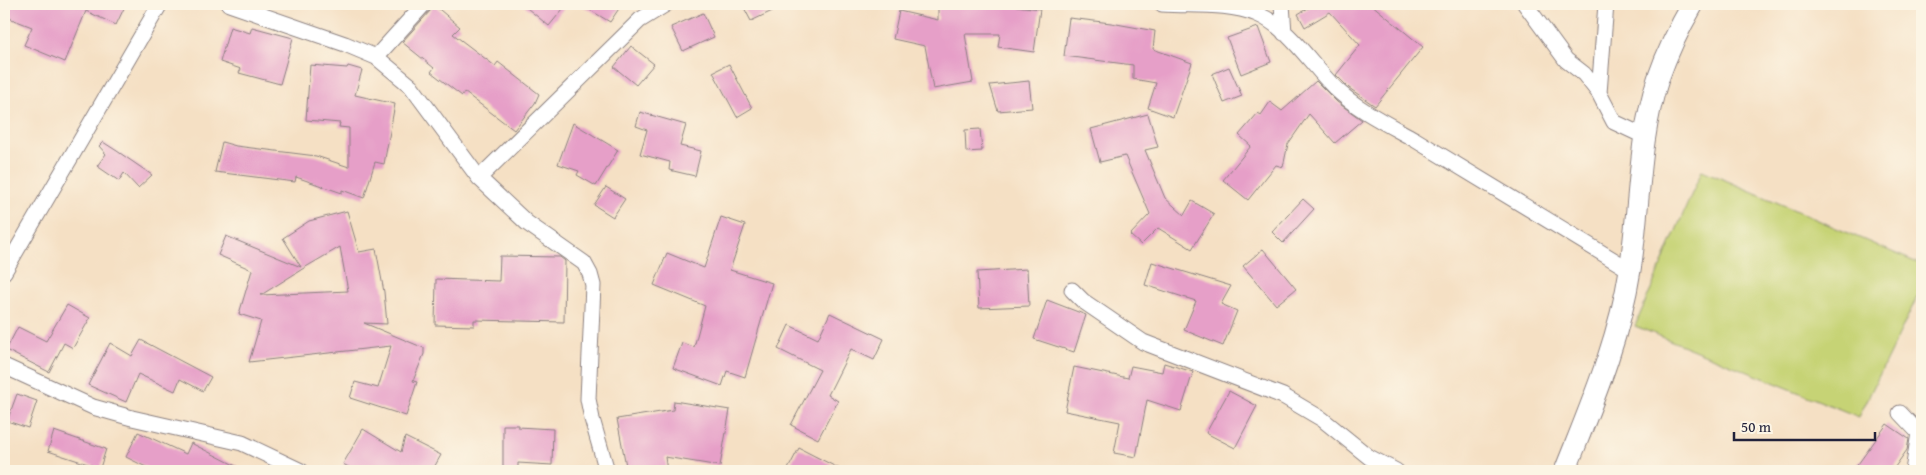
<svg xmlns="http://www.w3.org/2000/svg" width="1926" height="475" font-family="'Gentium Book Plus',serif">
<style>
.green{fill:#c6d375;stroke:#747a58}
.building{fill:#e69fc8;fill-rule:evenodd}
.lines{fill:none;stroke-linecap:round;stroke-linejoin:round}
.minor-casing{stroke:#8c8180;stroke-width:17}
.secondary-casing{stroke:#8c8180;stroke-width:23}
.minor{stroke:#fff;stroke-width:15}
.secondary{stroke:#fff;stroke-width:21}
</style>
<rect width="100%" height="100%" fill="#fcf5e5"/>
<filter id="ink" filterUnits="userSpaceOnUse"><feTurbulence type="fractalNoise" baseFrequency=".02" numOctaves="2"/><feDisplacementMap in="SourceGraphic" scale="10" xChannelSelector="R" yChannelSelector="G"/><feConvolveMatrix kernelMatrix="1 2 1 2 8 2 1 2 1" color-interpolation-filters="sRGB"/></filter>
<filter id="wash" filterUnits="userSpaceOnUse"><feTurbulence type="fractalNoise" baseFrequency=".0096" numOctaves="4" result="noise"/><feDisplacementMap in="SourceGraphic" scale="20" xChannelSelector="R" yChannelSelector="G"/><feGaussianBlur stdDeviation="1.12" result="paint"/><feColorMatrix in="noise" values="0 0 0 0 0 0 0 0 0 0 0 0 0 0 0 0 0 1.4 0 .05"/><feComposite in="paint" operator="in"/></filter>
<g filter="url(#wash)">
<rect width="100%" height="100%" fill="#f5e0c4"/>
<path class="green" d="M1702 170 1922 265V287L1859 417 1635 326Z"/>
<g id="blocks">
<path class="building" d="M4 4H126L116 25 86 11 65 62 24 45 32 27 4 16Z
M433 4 460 27 453 34 495 66 498 62 539 94 535 103 514 130 464 92 462 96 431 72 434 68 402 42 431 10Z
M522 4H567L549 26Z
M580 4H622L610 22Z
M742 4H787L751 21Z
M938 4H1000L1040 9 1034 52 998 47 1000 34H965L973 82 933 89 925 46 893 39 899 11 938 20Z
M1315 4H1371L1423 47 1375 106 1349 88 1336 75 1360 45 1330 12 1305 27 1298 14Z
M703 13 714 37 683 51 671 27Z
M1069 18 1111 23 1155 31 1153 49 1192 63 1173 117 1148 108 1156 83 1133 79V65L1064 56Z
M230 27 250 33 252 27 293 38 280 84 239 73 241 69 220 62Z
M1258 27 1271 62 1241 74 1227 38Z
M631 46 654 64 636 85 614 67Z
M729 64 752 108 737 117 713 72Z
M310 65 347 68 348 66 362 70 355 95 395 104 384 164 375 162 364 198 342 190V193L296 177 295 182 215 172 222 142 236 146 316 156 349 167V128L339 127 340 123 306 120Z
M1229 67 1242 96 1224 103 1212 74Z
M1029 81 1032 108 998 111 990 85Z
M1316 81 1337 102 1362 120 1335 143 1309 114 1288 144 1283 167 1276 165 1248 200 1223 180 1251 146 1239 135 1258 113 1261 115 1270 102 1282 111Z
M640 112 686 125 680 146 701 151 695 176 669 170 670 162 640 154 647 130 636 126Z
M1148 114 1158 147 1145 150 1165 198 1184 215 1192 201 1214 214 1192 249 1158 228 1141 245 1130 235 1150 214 1125 156 1100 162 1091 129Z
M573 123 618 150 596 186 577 175 579 171 558 164Z
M980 129 982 151 966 152 965 130Z
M103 142 117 151 152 175 138 188 124 173 119 181 97 166 106 154 99 146Z
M606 187 625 199 613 217 594 205Z
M1303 199 1314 209 1283 243 1272 232Z
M347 211 359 252 376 249 384 292 387 324 364 323 424 348V354L413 381 417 382 406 416 350 398 355 382 378 388 391 346 249 362 261 321 239 314 252 270 218 255 226 236 301 267 283 238 309 221ZM340 247 348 291 261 295 304 268Z
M721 217 745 225 730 270 772 283 745 377 727 371 722 386 673 368 682 343 694 347 705 306 654 285 667 253 704 268Z
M1263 249 1296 289 1276 305 1243 266Z
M500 256 560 257 565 261 564 322 474 320V326L435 325 436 279 499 281Z
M1152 262 1231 286 1221 304 1237 311 1223 346 1184 330 1196 301 1145 285Z
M1027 269 1029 306 979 308 977 272Z
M1047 300 1086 315 1074 352 1034 339Z
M67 305 90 318 73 348 64 343 49 372 6 350 18 327 46 341Z
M830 313 884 339 874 360 851 349 828 395 838 401 818 439 791 425 820 370 778 349 789 325 818 339Z
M141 340 211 377 203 391 180 379 175 391 138 374 126 402 88 385 110 343 132 356Z
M1164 363 1193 372 1181 411 1147 400 1136 457 1114 453 1120 422 1065 411 1074 367 1128 378 1131 366 1162 372Z
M1229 391 1257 406 1235 448 1206 433Z
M17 394 37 401 28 428 7 421Z
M674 401 730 410 720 466 665 457 667 471H627L617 419 673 410Z
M1887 424 1909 439 1907 450 1892 471H1853Z
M503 425H518V427L553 429 552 465 518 463V471H503Z
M363 429 401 452 405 437 441 455 432 471H356L343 464Z
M54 431 106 449 100 468 48 451Z
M138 432 186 454 191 443 246 471H154L126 457Z
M799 448 844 471H787Z"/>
</g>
</g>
<g filter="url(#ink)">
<use href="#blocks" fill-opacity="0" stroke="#8c8180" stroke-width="1"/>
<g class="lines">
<g class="minor-casing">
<path id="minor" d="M229 4 345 44 376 57 411 86 479 178 527 223 584 263 590 274 593 285 588 399 592 419 607 471
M1162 4C1193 6 1228 2 1257 14 1290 28 1310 63 1334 87 1356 109 1387 124 1414 139L1630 270
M1282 4 1284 33
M1525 4 1566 60 1584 74 1599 93
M1606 4 1599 93 1614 122 1646 137
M376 57 424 4
M479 178 640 20 666 4
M4 272 160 4
M1072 290 1083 301 1143 342 1283 396 1322 419 1369 457 1396 471
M4 366 93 407 132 418 242 443 301 471
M1900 413 1919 433 1913 471"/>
</g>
<g class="secondary-casing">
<path id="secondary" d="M1565 471C1591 405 1619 341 1630 270 1640 207 1638 140 1658 79 1667 53 1679 28 1693 4"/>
</g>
<use href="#minor" class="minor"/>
<use href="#secondary" class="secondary"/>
</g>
</g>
<rect width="1926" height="475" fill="none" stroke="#fcf5e5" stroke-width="20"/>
<path d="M1734 432v8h141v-8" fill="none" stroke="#22223b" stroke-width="2.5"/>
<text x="1741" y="432" font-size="15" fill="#22223b" stroke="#fcf5e5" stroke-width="4" paint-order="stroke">50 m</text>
</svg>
